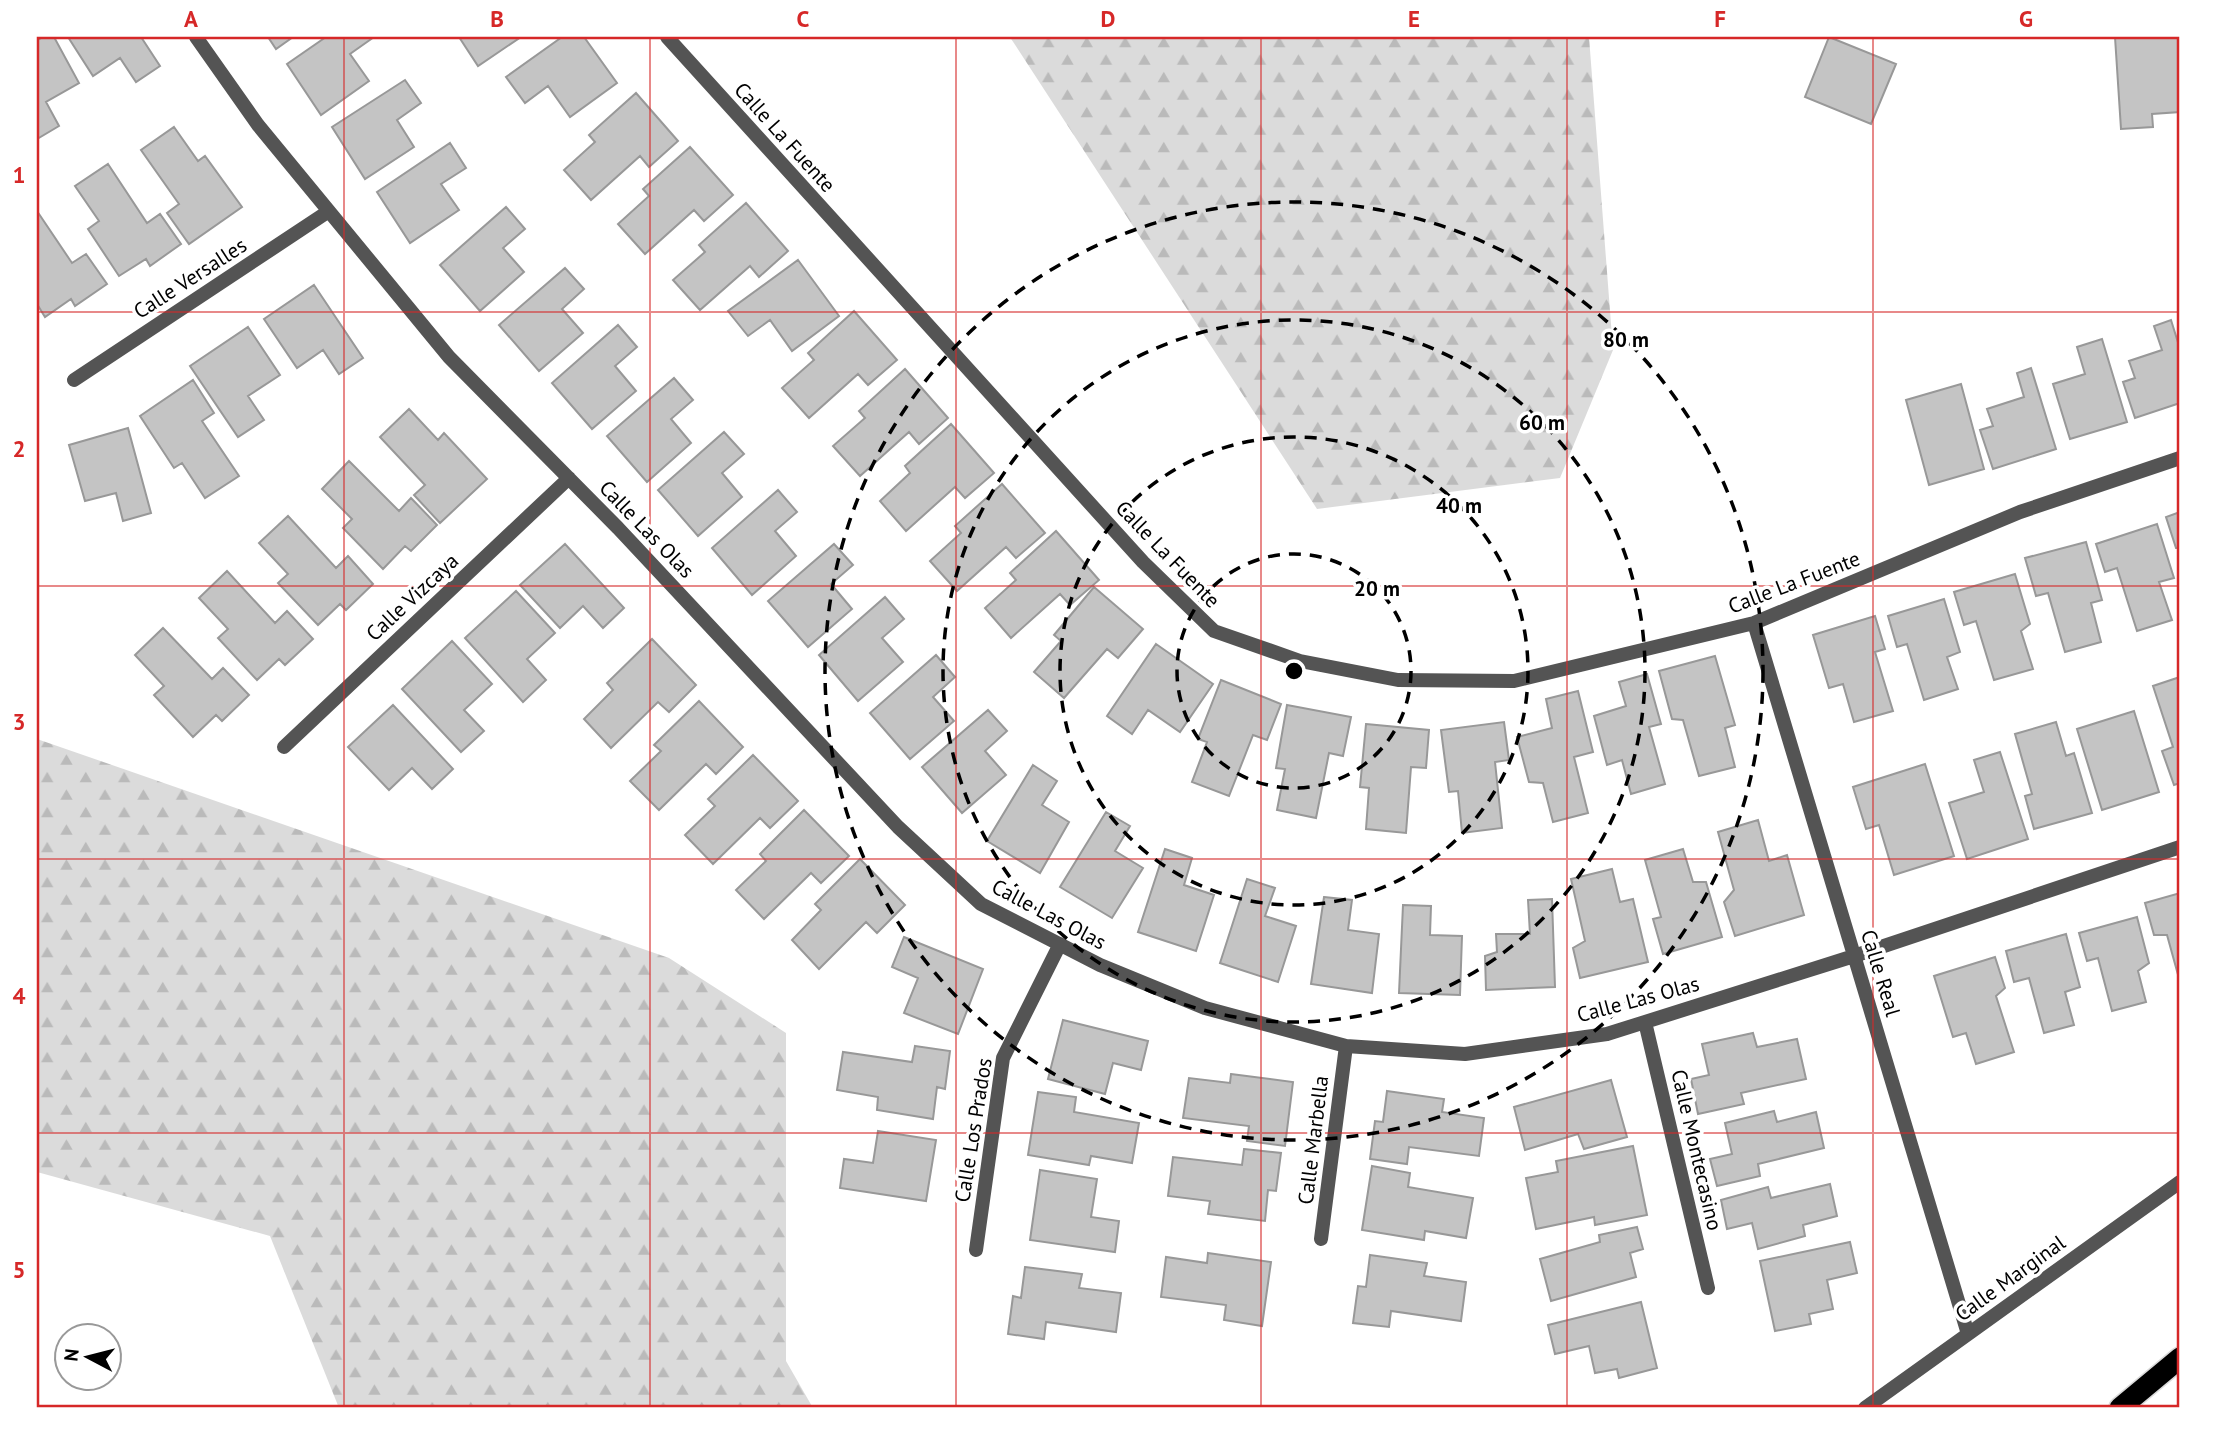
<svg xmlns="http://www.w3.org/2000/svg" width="2217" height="1445" font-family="'PT Sans',sans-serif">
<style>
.forest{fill:url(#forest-firs)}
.building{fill:#c4c4c4;stroke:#989898;stroke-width:2}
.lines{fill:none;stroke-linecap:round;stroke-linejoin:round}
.motorway-casing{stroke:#dbdbdb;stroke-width:24}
.minor{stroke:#545454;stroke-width:14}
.motorway{stroke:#000;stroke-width:21}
.grid{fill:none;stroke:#d62828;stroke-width:2;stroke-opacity:0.55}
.ring{fill:none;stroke:#000;stroke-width:3.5;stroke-dasharray:12 9}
.labels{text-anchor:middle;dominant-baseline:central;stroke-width:7;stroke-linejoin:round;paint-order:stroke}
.street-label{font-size:21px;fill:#000;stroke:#fff}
.centre{fill:#000;stroke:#fff;stroke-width:3.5}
.ring-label{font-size:21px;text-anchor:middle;font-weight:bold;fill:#000;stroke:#fff;stroke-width:7;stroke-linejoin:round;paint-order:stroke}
.neatline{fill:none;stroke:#d62828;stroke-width:2.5}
.grid-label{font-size:23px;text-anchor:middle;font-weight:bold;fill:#d62828}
</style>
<defs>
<pattern id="forest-firs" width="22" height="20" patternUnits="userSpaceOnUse" patternTransform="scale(1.75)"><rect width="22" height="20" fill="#dbdbdb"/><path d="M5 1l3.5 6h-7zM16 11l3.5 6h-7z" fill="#bababa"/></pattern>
</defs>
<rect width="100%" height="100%" fill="#fff"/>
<path class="forest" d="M1010 37H1589L1613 350 1560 478 1317 509Z
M37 739 669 958 786 1033V1361L813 1408H339L270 1236 37 1172Z"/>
<path class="building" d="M43 37H54L79 83 46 102 59 126 37 139V40Z
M68 37H141L160 66 136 82 120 58 93 76Z
M268 37H293L276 49Z
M326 37H374L350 54 369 81 321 115 287 64Z
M459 37H521L478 66Z
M562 37H584L617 83 570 117 548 86 525 103 506 77Z
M1829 37 1896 64 1871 124 1805 97Z
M2115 37H2180V112L2152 114 2153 127 2121 129Z
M405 80 421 103 397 120 414 147 365 179 332 127Z
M636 93 678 141 649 167 640 156 591 200 564 170 595 142 589 135Z
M174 127 198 161 205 156 242 207 189 244 167 213 179 204 141 150Z
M450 143 466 168 441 184 459 210 410 243 377 192Z
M690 147 733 195 704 221 694 210 645 254 618 224 649 196 643 189Z
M108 164 147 223 160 214 181 244 150 266 146 259 119 276 88 229 99 221 75 186Z
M746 203 788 251 759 277 750 266 700 310 673 280 705 252 699 245Z
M506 207 525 229 503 248 524 272 480 311 440 265Z
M37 211 72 263 86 254 107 284 75 306 71 299 45 317 37 304Z
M798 260 839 316 792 351 770 320 748 336 728 311Z
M565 268 584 289 562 309 583 333 539 371 499 325Z
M314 285 363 358 339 374 323 350 297 368 264 319Z
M854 311 897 360 868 385 858 374 809 418 782 388 814 360 808 353Z
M2171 320 2180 349V403L2135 418 2123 382 2135 378 2129 361 2162 350 2154 326Z
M618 325 637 347 615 366 636 391 592 429 552 383Z
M248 327 280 375 248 396 264 420 238 437 190 366Z
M2102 339 2127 422 2070 439 2053 384 2085 374 2077 347Z
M2031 368 2056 449 1993 469 1980 430 1993 426 1987 409 2024 397 2017 373Z
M905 369 948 418 919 444 909 432 860 476 833 446 865 418 859 411Z
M674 378 693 400 671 419 691 443 647 482 607 436Z
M193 380 214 413 202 421 239 476 205 498 182 463 174 468 140 416Z
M1961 384 1984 469 1929 485 1906 400Z
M409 409 438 440 444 433 487 479 440 523 414 495 425 485 380 437Z
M951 424 994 473 965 498 955 487 906 531 880 501 910 473 905 466Z
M128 428 151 513 123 521 116 493 85 501 69 445Z
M724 432 744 454 722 473 742 497 698 536 658 490Z
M349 461 399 511 411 498 437 525 411 551 405 546 383 569 343 528 352 519 322 489Z
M1002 484 1045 533 1016 558 1006 547 957 591 930 561 961 533 955 526Z
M778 490 797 512 775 531 796 556 752 595 712 548Z
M2180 512V548H2176L2166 517Z
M288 516 336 568 348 556 373 584 346 610 340 604 318 625 278 583 288 574 259 543Z
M2157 524 2174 578 2159 582 2172 620 2137 631 2117 568 2105 572 2096 544Z
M1056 531 1099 580 1070 605 1060 594 1011 638 985 608 1016 580 1010 573Z
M2086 542 2102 600 2091 603 2101 642 2065 652 2048 593 2036 596 2025 558Z
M565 544 624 608 603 628 583 606 560 628 520 585Z
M834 544 853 565 831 584 852 609 808 647 768 601Z
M227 571 275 623 287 611 313 639 285 665 279 659 257 680 218 638 228 629 199 598Z
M2015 574 2030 624 2021 631 2033 669 1994 680 1976 621 1964 625 1954 592Z
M1094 587 1143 629 1118 658 1107 649 1064 698 1034 672 1061 641 1054 635Z
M516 591 555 633 527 659 546 680 523 702 465 638Z
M885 597 904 619 882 638 903 662 858 701 819 655Z
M1944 599 1960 652 1947 657 1958 689 1924 700 1907 644 1897 647 1888 616Z
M1875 616 1885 649 1875 652 1893 711 1854 722 1843 684 1829 688 1813 635Z
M163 628 212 679 223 668 249 695 222 721 216 715 193 737 154 695 164 686 135 655Z
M652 639 696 685 669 712 658 702 611 748 584 719 613 690 607 683Z
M452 641 492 684 464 710 484 731 461 752 402 689Z
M1156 644 1213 684 1180 732 1148 710 1132 734 1107 716Z
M936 655 955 677 933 697 954 721 910 759 870 713Z
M1715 656 1735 725 1725 728 1735 767 1699 776 1683 720 1672 719 1659 671Z
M1647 674 1661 724 1649 727 1665 784 1631 794 1622 760 1607 765 1594 716 1626 706 1619 682Z
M2180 677V783L2174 785 2162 751 2173 747 2153 686Z
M1221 680 1281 704 1267 740 1253 735 1229 796 1192 782 1207 742 1198 739Z
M1578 691 1593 752 1574 757 1588 813 1553 822 1543 783 1529 782 1517 737 1552 728 1546 699Z
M699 701 743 747 716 774 706 764 659 810 630 781 661 751 654 745Z
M393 705 453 769 432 789 412 768 389 790 348 747Z
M1287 705 1351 717 1343 756 1329 753 1316 818 1277 810 1285 769 1276 768Z
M988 710 1007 731 985 751 1006 775 962 813 922 767Z
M2134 711 2159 792 2102 810 2077 729Z
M1504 722 1509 760 1495 762 1502 828 1462 833 1458 791 1449 792 1441 730Z
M2056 722 2066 756 2074 753 2092 813 2034 829 2025 796 2032 794 2015 734Z
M1366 724 1429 730 1426 768 1411 767 1406 833 1366 829 1369 788 1360 787Z
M2000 752 2028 839 1967 859 1949 803 1984 792 1974 760Z
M753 755 798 801 770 828 760 818 713 864 685 835 715 806 708 799Z
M1925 764 1954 856 1894 875 1879 825 1866 829 1853 787Z
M1033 765 1057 781 1042 805 1069 822 1040 873 987 841Z
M804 810 849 856 821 883 811 873 764 919 736 890 766 861 760 854Z
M1106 812 1130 826 1115 851 1143 868 1112 918 1060 887Z
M1758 820 1769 861 1787 855 1804 915 1735 936 1724 902 1734 890 1718 832Z
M1165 849 1192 858 1184 885 1214 895 1196 951 1138 932Z
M1683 849 1693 882H1706L1722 937 1663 954 1653 919 1661 917 1645 860Z
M860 859 905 905 877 933 866 922 819 969 792 940 821 910 815 904Z
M1612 869 1620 902 1633 899 1648 962 1580 978 1573 948 1585 941 1571 879Z
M1247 879 1275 888 1265 916 1296 926 1278 982 1220 963Z
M2180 893V982L2167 935H2154L2145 903Z
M1324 897 1352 900 1348 930 1379 934 1372 993 1311 984Z
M1552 899 1555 987 1486 990 1485 956 1497 952 1496 934H1530L1528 900Z
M1403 905 1431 906 1430 935 1462 936 1460 995 1399 993Z
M2137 917 2149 963 2138 971 2146 1002 2112 1011 2098 958 2087 961 2079 933Z
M2066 934 2080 987 2065 992 2074 1025 2044 1033 2029 978 2014 982 2006 951Z
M904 937 983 969 958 1034 904 1013 918 978 892 967Z
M1995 957 2005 988 1996 996 2014 1052 1976 1064 1966 1033 1953 1037 1934 976Z
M1063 1020 1148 1041 1141 1070 1113 1063 1105 1094 1048 1079Z
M1753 1033 1757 1047 1797 1039 1806 1079 1741 1093 1744 1104 1698 1114 1691 1079 1709 1075 1702 1044Z
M915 1046 950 1051 945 1089 937 1087 933 1119 877 1110 878 1097 837 1090 843 1052 912 1062Z
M1231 1074 1293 1082 1285 1146 1247 1141 1249 1126 1183 1118 1189 1078 1230 1083Z
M1611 1080 1627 1137 1584 1149 1578 1134 1525 1150 1514 1107Z
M1387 1091 1444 1099 1442 1112 1484 1118 1479 1156 1409 1147 1407 1164 1370 1159 1375 1121 1383 1122Z
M1038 1092 1076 1097 1074 1112 1139 1123 1132 1163 1091 1156 1089 1165 1028 1155Z
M1774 1111 1777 1122 1816 1112 1824 1148 1758 1164 1760 1176 1717 1186 1710 1159 1732 1154 1725 1123Z
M878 1131 936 1140 926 1201 840 1188 844 1159 873 1163Z
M1633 1146 1647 1215 1595 1225 1594 1217 1536 1229 1526 1178 1558 1172 1556 1161Z
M1244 1149 1281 1153 1276 1191 1268 1190 1265 1221 1208 1214 1210 1201 1168 1196 1173 1157 1242 1165Z
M1372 1166 1410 1173 1408 1187 1473 1198 1466 1238 1425 1231 1424 1240 1362 1230Z
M1040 1170 1097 1179 1091 1217 1119 1221 1115 1252 1030 1240Z
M1830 1184 1837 1216 1803 1225 1805 1236 1758 1249 1752 1223 1727 1229 1721 1200 1768 1187 1771 1198Z
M1637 1227 1643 1249 1630 1253 1636 1277 1551 1301 1540 1259 1600 1242 1599 1235Z
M1850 1242 1857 1273 1827 1280 1833 1309 1809 1314 1811 1324 1775 1331 1760 1261Z
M1208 1253 1271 1262 1262 1326 1224 1320 1226 1305 1161 1297 1166 1257 1207 1263Z
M1370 1255 1427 1263 1424 1276 1466 1282 1461 1321 1391 1311 1389 1327 1353 1323 1358 1286 1366 1287Z
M1025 1267 1082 1274 1079 1288 1121 1293 1116 1332 1046 1322 1044 1339 1008 1334 1013 1296 1021 1298Z
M1641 1302 1657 1368 1619 1378 1617 1369 1595 1373 1589 1346 1555 1354 1548 1325Z"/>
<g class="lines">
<g class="motorway-casing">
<path id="motorway" d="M2120 1408 2180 1358"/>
</g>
<path class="minor" d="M196 37 258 125 449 357 618 528 898 827 981 904 1100 965 1205 1008 1346 1046 1465 1054 1607 1034 1854 956 2180 847
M667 37 1143 562 1214 631 1300 661 1398 680 1514 681 1754 623 2020 512 2180 458
M74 380 329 211
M1754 623 1968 1334
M284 747 569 478
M1645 1022 1708 1288
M1321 1239 1346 1046
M976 1250 1003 1058 1060 944
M1865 1408 2180 1182"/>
<use href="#motorway" class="motorway"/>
</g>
<path class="grid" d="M344 37V1408M650 37V1408M956 37V1408M1261 37V1408M1567 37V1408M1873 37V1408M37 312H2180M37 586H2180M37 859H2180M37 1133H2180"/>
<g class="ring">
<circle cx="1294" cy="671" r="117"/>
<circle cx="1294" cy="671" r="234"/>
<circle cx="1294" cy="671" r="351"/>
<circle cx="1294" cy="671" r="469"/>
</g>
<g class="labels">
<g class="street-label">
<text transform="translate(785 137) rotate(48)">Calle La Fuente</text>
<text transform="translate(190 278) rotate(-33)">Calle Versalles</text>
<text transform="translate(647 529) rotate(46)">Calle Las Olas</text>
<text transform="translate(1168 554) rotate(46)">Calle La Fuente</text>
<text transform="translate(1794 582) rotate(-21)">Calle La Fuente</text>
<text transform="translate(412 597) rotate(-43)">Calle Vizcaya</text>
<text transform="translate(1049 914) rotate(28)">Calle Las Olas</text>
<text transform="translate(1881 973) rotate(73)">Calle Real</text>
<text transform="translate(1638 999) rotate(-15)">Calle Las Olas</text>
<text transform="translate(973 1130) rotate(-81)">Calle Los Prados</text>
<text transform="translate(1313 1140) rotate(-83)">Calle Marbella</text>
<text transform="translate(1697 1150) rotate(77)">Calle Montecasino</text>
<text transform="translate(2010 1278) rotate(-36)">Calle Marginal</text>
</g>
</g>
<circle cx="1294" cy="671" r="10" class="centre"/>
<g class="ring-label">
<text x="1626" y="347">80 m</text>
<text x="1542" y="430">60 m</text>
<text x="1459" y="513">40 m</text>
<text x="1377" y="596">20 m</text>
</g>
<rect width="2217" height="1445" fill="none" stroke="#ffffff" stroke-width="77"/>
<g transform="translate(88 1357) rotate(277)"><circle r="33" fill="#ffffff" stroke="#999999" stroke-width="2"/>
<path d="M0-5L12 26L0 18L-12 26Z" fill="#000000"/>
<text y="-10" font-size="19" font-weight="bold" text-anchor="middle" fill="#000000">N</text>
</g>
<rect x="38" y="38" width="2140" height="1368" class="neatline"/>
<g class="grid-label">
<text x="191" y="27">A</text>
<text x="497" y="27">B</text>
<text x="803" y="27">C</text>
<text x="1108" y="27">D</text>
<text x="1414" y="27">E</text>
<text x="1720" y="27">F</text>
<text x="2026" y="27">G</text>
<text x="19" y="183">1</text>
<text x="19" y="457">2</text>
<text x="19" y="730">3</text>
<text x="19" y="1004">4</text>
<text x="19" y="1278">5</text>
</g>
</svg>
